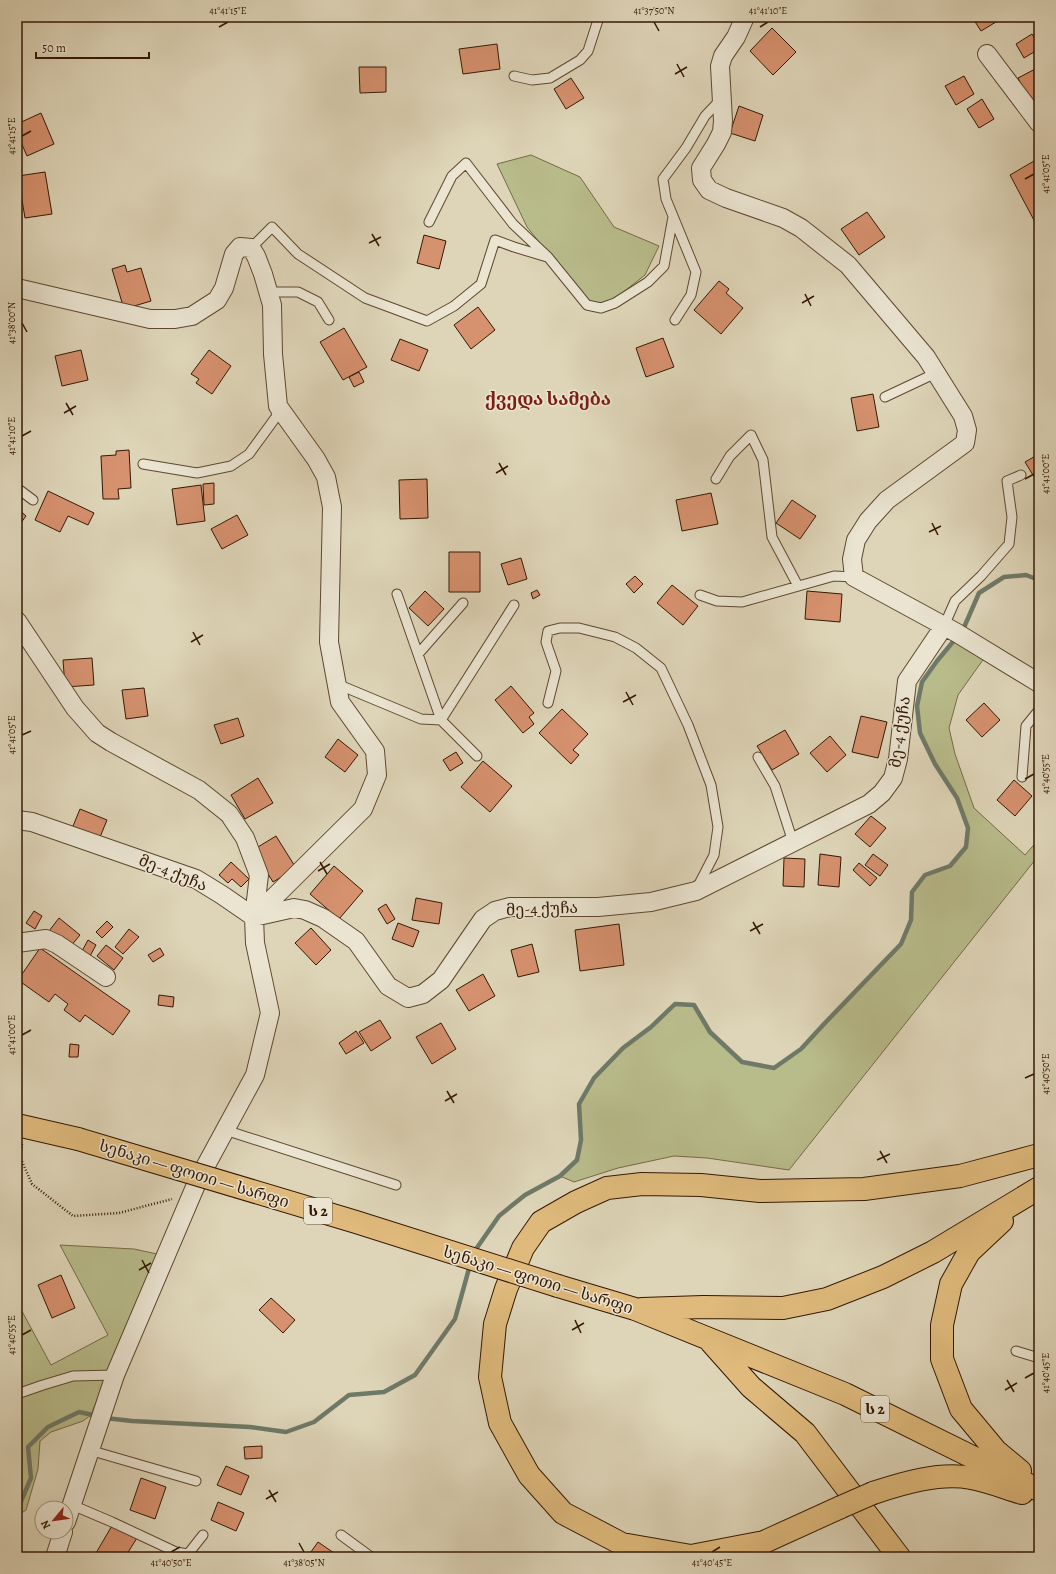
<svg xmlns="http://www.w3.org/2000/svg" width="1056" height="1574" font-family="Alegreya,'Noto Serif Georgian',serif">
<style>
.green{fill:#b8bb8a;stroke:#766a46}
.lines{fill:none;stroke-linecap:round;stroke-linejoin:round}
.stream{stroke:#6e7968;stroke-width:4.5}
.building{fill:#d6916e;stroke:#341803}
.service-casing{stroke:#5e4730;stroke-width:11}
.minor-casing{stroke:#5e4730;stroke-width:20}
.trunk-casing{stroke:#341803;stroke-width:24}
.path{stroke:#341803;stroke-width:2.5;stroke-dasharray:1 2;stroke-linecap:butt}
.service{stroke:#eae4d1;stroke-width:9}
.minor{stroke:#eae4d1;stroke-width:18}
.trunk{stroke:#dfba7c;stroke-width:22}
.trunk-bridge-casing{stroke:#341803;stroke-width:24;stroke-linecap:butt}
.trunk-bridge{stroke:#dfba7c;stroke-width:22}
.ticks{fill:none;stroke:#341803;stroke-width:1.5}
.labels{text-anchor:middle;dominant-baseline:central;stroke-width:3;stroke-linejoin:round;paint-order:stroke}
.shield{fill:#eae4d1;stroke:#6b5541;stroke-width:1}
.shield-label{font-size:15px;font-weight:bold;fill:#341803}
.street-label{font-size:16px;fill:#341803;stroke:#eae4d1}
.quarter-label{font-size:18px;font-weight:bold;fill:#7a1f14;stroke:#eae4d1}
.neatline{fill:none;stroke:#341803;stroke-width:1.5}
.ticks-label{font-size:10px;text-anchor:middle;fill:#341803}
</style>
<rect width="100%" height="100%" fill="#ded5b8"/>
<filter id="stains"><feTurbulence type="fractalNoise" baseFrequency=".005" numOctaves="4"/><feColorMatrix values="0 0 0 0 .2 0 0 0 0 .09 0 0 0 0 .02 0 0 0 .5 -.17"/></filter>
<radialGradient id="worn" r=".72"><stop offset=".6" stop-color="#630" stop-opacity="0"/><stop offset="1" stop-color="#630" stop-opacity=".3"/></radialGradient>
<path class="green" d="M531 155 580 177 614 227 659 246 645 275 608 304H589L527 227 497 164Z
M956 637 985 657 958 695 949 728 955 754 974 808 1025 855 1039 839V855L789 1170 707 1158 674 1156 618 1168 574 1182 560 1176 577 1159 581 1140 579 1104 594 1078 623 1048 651 1027 675 1004 694 1005 710 1032 742 1062 774 1068 801 1049 824 1024 901 944 911 920 912 892 925 875 951 866 966 847 968 828 957 798 935 764 920 733 917 706 922 682 937 661Z
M60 1245 134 1249 157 1254 91 1415 83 1421 51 1432 40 1441 38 1469 26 1510 17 1516V1302L51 1365 108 1335Z"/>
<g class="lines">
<path class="stream" d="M962 632 979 593 1004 577 1026 575 1039 580
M474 1252 499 1216 525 1195 560 1176 577 1160 581 1140 579 1104 594 1078 623 1048 651 1027 675 1004 694 1005 710 1032 742 1062 774 1068 801 1049 824 1024 901 944 911 920 912 892 925 875 950 866 966 847 968 828 957 798 935 764 920 733 917 706 922 682 937 661 957 637
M105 1418 132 1421 250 1427 286 1432 314 1422 349 1395 384 1392 415 1375 455 1319 470 1265
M17 1507 19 1506 31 1478 28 1447 48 1427 79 1412 98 1416"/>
</g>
<path class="building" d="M972 17H1000L1001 19 981 31Z
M772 28 796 52 773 75 750 51Z
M1032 34 1039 46V49L1024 58 1016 44Z
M497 44 500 69 463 74 459 49Z
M359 67H386V92L360 93Z
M1039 67V97L1030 102 1018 78Z
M964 76 974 94 956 105 945 86Z
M571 78 584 98 566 109 554 89Z
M982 99 994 119 979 128 967 109Z
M739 106 763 115 755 141 730 133Z
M41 113 54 144 27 156 17 133V124Z
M1034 161 1039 170V222L1036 224 1010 175Z
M45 172 52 214 25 218 18 176Z
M867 212 885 237 859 255 841 229Z
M424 235 446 241 439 269 417 263Z
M125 265 127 272 141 268 151 301 124 309 112 269Z
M719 281 729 289 726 293 743 308 721 334 694 310Z
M478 307 495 330 471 349 454 325Z
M344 328 367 367 343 380 320 342Z
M663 338 674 367 646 377 636 348Z
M400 339 428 350 419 371 391 360Z
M81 350 88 380 62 386 55 356Z
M209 350 231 366 212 394 196 383 199 379 191 374Z
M359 372 364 382 354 387 349 377Z
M873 394 879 427 857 431 851 398Z
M129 450 131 488 118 489 119 499H103L101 456 116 455V451Z
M1039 454V478L1036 480 1025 462Z
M427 479 428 518 400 519 399 480Z
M214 483V504L204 505 203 484Z
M201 485 205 521 177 525 172 489Z
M48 491 94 513 88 525 68 516 60 532 35 520Z
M711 493 718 524 682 531 676 500Z
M792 500 816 516 800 539 776 523Z
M17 508 26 516 17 528Z
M237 515 248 535 222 549 211 529Z
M449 552H480V592H449Z
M521 558 527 579 508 585 501 564Z
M635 576 643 584 634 593 626 584Z
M672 585 698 606 683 625 657 603Z
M537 590 540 595 533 599 531 593Z
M425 591 444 609 428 626 409 608Z
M807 591 842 594 840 622 805 619Z
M92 658 94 685 65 687 63 660Z
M511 686 534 713 529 717 534 724 523 733 495 700Z
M144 688 148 716 126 719 122 690Z
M984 703 1000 720 982 737 966 720Z
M562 709 588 734 573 750 579 755 571 764 539 733Z
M861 716 887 722 878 758 852 752Z
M238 718 244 736 221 744 214 725Z
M785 730 799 754 772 770 757 746Z
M830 736 846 755 827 772 810 753Z
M338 739 358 755 345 772 325 757Z
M456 752 463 763 450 771 443 760Z
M483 761 512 786 490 812 461 787Z
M258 778 273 803 245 819 231 795Z
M1014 780 1032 796 1015 816 997 800Z
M80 809 107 820 98 842 71 831Z
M871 816 886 828 870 847 855 834Z
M276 836 296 868 273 882 253 850Z
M820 854 841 857 839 887 818 885Z
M873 854 888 865 880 876 865 865Z
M784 858 805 859 804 887 783 886Z
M231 862 249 879 241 887 232 879 228 883 219 875Z
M859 863 877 878 870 886 853 870Z
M334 866 363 891 339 919 310 894Z
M416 898 442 903 439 924 412 920Z
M386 904 395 919 387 924 378 909Z
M34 911 42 916 35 929 26 923Z
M59 918 80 935 70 947 49 931Z
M107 921 113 927 102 938 96 932Z
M398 923 419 931 413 947 392 939Z
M619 924 624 965 580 971 575 930Z
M311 928 331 950 316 965 295 943Z
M129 929 139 937 123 954 115 947Z
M88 940 96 945 90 956 82 951Z
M532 944 539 972 518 977 511 950Z
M106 945 123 958 114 970 97 956Z
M40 948 130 1011 113 1035 85 1015 80 1022 64 1010 68 1004 55 994 49 1002 18 980Z
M160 948 164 955 153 962 148 955Z
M483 974 495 996 469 1011 456 990Z
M159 995 174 997 173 1007 158 1005Z
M380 1020 391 1038 371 1051 359 1032Z
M441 1023 456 1049 432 1064 416 1037Z
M356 1031 364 1043 346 1054 339 1043Z
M70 1044 79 1045 78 1057H69Z
M61 1275 75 1308 52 1318 38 1285Z
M271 1298 295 1320 283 1333 259 1310Z
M262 1446V1458L245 1459 244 1447Z
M226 1466 249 1476 241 1495 217 1485Z
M141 1478 166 1487 155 1519 130 1510Z
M218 1502 244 1513 236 1531 211 1520Z
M113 1524 137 1538 125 1557H103L96 1553Z
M318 1542 334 1553 331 1557 308 1556Z"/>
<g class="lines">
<g class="service-casing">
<path id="service" d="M514 76 532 80 550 78 580 60 588 51 599 17
M429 222 452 176 466 163 513 224 548 257 587 305 601 308 615 303 648 282 664 266 673 217
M251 248 272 227 298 254 365 298 427 321 454 306 481 284 495 240 514 247 547 257
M268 292H298L318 302 329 320
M675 320 691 295 696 272 666 199 663 179 686 148 705 116 721 99
M885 397 936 373
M143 464 197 473 231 466 249 454 276 417 277 408
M716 479 730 456 751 435 763 460 772 537 798 586
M17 488 33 500
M700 595 717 601 742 602 834 576 854 577
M944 626 955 601 981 576 1009 544 1012 517 1007 481 1021 475
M419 653 463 603
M337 684 421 719 441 720 397 594
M548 703 556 671 546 642 548 631 560 628H579L615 637 636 648 661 668 688 725 711 785 718 827 714 855 697 888
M477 756 441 720 514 605
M758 757 775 786 793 842
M1022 777 1026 726 1039 710
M225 1130 396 1185
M1016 1351 1039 1358
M17 1394 43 1385 73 1376 115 1375
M89 1450 196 1481
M72 1505 112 1522 176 1552 188 1554 203 1535
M341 1535 371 1557"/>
</g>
<g class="minor-casing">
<path id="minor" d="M745 17 736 37 723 56 720 66 723 121 722 132 716 144 701 168 702 180 709 190 726 198 783 218 801 228 848 265 926 357 963 416 967 430 965 443 887 500 868 521 856 540 852 559 854 577 957 633 1039 683
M987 54 1039 123
M17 288 150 319H175L192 316 217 300 224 288 234 254 240 247 251 248 256 256 263 274 272 305 273 354 278 406 316 459 326 477 332 507 329 642 340 702 375 751 377 775 363 809 254 917
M17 621 75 708 97 733 111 742 199 790 229 814 245 838 259 875 254 917 255 943 270 1013 255 1075 198 1180 115 1375 66 1522
M17 820 32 822 196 879 222 895 254 917 294 908 305 910 323 918 356 941 388 986 408 998 423 994 441 980 483 919 495 911 510 907H598L651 902 696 891 869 804 882 793 893 778 898 759 907 681 944 626
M17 943 46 939 57 944 106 977
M55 1557 63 1532"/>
</g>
<g class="trunk-casing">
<path id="trunk" d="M17 1125 78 1139
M1002 1221 969 1252 951 1284 942 1325V1359L961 1409 996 1451 1020 1471
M558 1286 635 1309 845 1394 1039 1490
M642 1309 703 1307 783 1308 827 1299 883 1277 933 1252 1039 1188
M711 1342 751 1387 805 1433 899 1557
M873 1493C903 1483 940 1472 971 1478 988 1481 1005 1488 1022 1493
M841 1507 764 1542 691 1556 622 1544 563 1513 529 1475 500 1423 490 1377 495 1324 506 1289 523 1248 541 1222 576 1202 607 1188 642 1184 701 1185 760 1191 864 1189 960 1176 1039 1155"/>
</g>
<path class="path" d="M22 1144 20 1157 32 1184 73 1216 119 1213 172 1199"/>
<use href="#service" class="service"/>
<use href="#minor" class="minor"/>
<use href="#trunk" class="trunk"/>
<g class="trunk-bridge-casing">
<path id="trunk-bridge" d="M78 1139 356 1222 558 1286
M841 1507 873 1493"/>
</g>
<use href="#trunk-bridge" class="trunk-bridge"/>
</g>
<path class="ticks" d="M654 22 659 31M219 27 228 22M760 27 768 22M677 64 684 77M675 74 687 67M22 136 31 131M1025 179 1034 174M372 234 379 246M369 243 381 237M805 294 811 306M802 303 814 296M22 323 27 332M66 403 73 415M64 413 76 406M22 436 31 431M499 463 506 475M496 473 508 466M1025 479 1034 474M932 523 938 535M929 532 941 526M193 632 200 645M191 642 203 635M626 692 633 705M623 702 636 695M22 735 31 731M1025 779 1034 774M320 862 327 874M318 871 330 864M753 922 760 934M750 931 763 924M22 1035 31 1030M1025 1078 1034 1074M447 1091 454 1103M445 1101 457 1094M880 1151 887 1163M877 1160 890 1154M142 1260 149 1273M139 1270 151 1263M575 1320 581 1333M572 1330 584 1323M22 1335 31 1330M1025 1378 1034 1373M1007 1380 1014 1392M1005 1390 1017 1383M269 1490 276 1502M266 1499 278 1492M299 1543 304 1552M171 1552 180 1547M712 1552 720 1547"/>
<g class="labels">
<g class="shield">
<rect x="304" y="1198" width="28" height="26" rx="3"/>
<rect x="861" y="1396" width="28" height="26" rx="3"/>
</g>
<g class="shield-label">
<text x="318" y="1211">ს 2</text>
<text x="875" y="1409">ს 2</text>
</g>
<g class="street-label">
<text transform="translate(900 732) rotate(-82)">მე-4 ქუჩა</text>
<text transform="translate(173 873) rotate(22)">მე-4 ქუჩა</text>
<text transform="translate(542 909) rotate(-2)">მე-4 ქუჩა</text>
<text transform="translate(194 1174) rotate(17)">სენაკი — ფოთი — სარფი</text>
<text transform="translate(538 1280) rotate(17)">სენაკი — ფოთი — სარფი</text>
</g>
<g class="quarter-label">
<text x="548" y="399">ქვედა სამება</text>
</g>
</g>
<rect width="1056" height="1574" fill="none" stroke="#ded5b8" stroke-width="44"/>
<g transform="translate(54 1520) rotate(241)"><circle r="19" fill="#eae4d1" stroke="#a1927f"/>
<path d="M0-3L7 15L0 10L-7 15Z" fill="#8f2418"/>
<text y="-6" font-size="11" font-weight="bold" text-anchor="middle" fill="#341803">N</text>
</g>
<path d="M36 52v6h113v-6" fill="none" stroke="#341803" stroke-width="2"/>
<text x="42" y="52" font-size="12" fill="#341803" stroke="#eae4d1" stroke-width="3" paint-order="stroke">50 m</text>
<rect x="22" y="22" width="1012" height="1530" class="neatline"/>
<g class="ticks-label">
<text x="228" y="14">41°41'15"E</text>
<text x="654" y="14">41°37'50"N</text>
<text x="768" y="14">41°41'10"E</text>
<text transform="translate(11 136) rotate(-90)" y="4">41°41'15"E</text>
<text transform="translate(1045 174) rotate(-90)" y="4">41°41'05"E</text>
<text transform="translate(11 323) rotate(-90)" y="4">41°38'00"N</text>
<text transform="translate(11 436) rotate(-90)" y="4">41°41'10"E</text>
<text transform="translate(1045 474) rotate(-90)" y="4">41°41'00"E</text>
<text transform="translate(11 735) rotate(-90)" y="4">41°41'05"E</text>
<text transform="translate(1045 774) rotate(-90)" y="4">41°40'55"E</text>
<text transform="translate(11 1035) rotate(-90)" y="4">41°41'00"E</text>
<text transform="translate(1045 1074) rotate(-90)" y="4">41°40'50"E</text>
<text transform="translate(11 1335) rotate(-90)" y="4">41°40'55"E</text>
<text transform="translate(1045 1373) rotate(-90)" y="4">41°40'45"E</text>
<text x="171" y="1566">41°40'50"E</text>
<text x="304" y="1566">41°38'05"N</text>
<text x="712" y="1566">41°40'45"E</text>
</g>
<rect width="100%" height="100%" filter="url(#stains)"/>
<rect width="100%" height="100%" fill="url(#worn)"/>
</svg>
